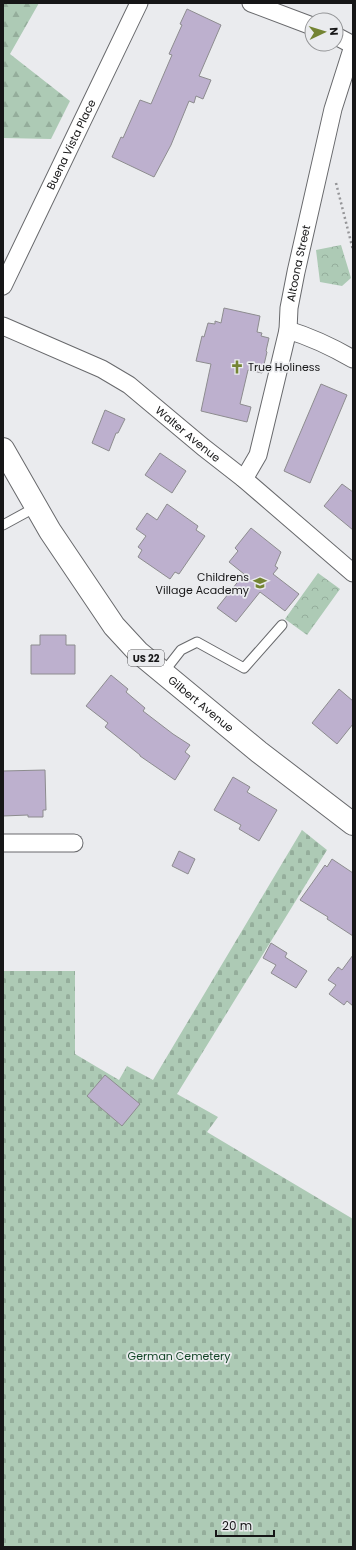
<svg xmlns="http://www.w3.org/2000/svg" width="356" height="1550" font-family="Poppins,sans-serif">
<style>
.forest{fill:url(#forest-firs)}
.cemetery{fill:url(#cemetery-stones)}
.park{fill:url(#park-crowns)}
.building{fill:#bdb0ce;stroke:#8d8c8f}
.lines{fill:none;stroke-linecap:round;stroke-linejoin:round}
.lane-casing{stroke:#68696c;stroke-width:11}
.street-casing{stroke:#68696c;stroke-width:19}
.primary-casing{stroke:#68696c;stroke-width:24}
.path{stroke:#959598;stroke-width:2.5;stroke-dasharray:2 3;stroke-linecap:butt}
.lane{stroke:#fff;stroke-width:9}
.street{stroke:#fff;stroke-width:17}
.primary{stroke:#fff;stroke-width:22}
.labels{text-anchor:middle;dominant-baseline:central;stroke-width:3.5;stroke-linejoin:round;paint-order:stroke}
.shield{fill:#eaebee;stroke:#565658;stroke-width:1}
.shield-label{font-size:10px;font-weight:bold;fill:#161617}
.street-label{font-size:11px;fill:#161617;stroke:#eaebee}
.poi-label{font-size:11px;fill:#161617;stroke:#eaebee;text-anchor:start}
.park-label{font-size:11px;fill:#134527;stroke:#eaebee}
</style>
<defs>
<pattern id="forest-firs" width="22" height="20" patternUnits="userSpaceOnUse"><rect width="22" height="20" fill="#adcab5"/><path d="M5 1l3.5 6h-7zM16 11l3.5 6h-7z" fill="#94ad9b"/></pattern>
<pattern id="cemetery-stones" width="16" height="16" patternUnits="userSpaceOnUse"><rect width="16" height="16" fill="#adcab5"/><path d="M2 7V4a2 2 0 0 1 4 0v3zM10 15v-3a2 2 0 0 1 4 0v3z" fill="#94ad9b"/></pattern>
<pattern id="park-crowns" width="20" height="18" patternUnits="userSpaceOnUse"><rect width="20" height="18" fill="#adcab5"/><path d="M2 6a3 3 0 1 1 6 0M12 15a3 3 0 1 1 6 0" fill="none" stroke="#94ad9b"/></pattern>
</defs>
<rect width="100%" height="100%" fill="#eaebee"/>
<path class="forest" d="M3 3H39L10 54 70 101 51 139 3 138Z"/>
<path class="cemetery" d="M302 830 327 850 177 1094 218 1117 207 1132 353 1219V1547H3V971H75V1054L119 1080 127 1066 153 1080Z"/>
<path class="park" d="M341 245 351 278 342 286 320 282 316 250Z
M318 573 340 589 307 635 285 619Z"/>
<path class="building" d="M187 9 221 25 199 76 211 80 203 99 196 96 194 103 189 101 171 145 154 177 112 157 121 137 123 138 140 100 151 104 172 55 169 54 182 25 180 24Z
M224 308 260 316 257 332 262 333 261 336 269 338 266 351 267 352 262 373 248 370 240 404 251 407 247 422 201 411 211 364 196 361 202 336 204 337 208 323 215 324V321L221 323Z
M321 384 347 395 310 483 284 471Z
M105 410 125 419 118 433H116L109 451 92 443Z
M160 453 186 471 172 493 145 475Z
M342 484 353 492V530L324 506Z
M167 504 198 526 196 530 205 536 179 574 175 572 170 579 138 557 142 550 138 547 146 536 136 529 147 513 157 520Z
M251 528 281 552 275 566 278 568 273 574 299 594 285 611 260 592 236 622 217 608 244 574 229 562 238 551 235 548Z
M40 635H66V645H75V674H31V645H40Z
M111 675 128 689 126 692 145 708 143 711 173 734 190 745 185 752 190 756 175 780 140 756V755L105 727 108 723 86 706Z
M339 689 353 701V724L337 744 312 723Z
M45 770 46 810H43V817H28V815L3 816V771Z
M233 777 250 787 247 792 277 810 259 841 239 829 241 825 214 810Z
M179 851 195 859 188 874 172 866Z
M332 859 353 873V936L327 919 328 917 300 900 325 865 327 867Z
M271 943 287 953 285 957 307 971 296 988 271 973 276 965 263 958Z
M353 955V1006L347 1001 344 1005 329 994 336 985 328 980 338 967 342 970Z
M105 1075 140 1104 122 1126 87 1096Z"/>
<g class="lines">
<g class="lane-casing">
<path id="lane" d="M3 525 36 507
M163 673 181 650 197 642 244 668 282 625"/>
</g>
<g class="street-casing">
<g id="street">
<path d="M251 3 312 26"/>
<path d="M336 36 353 45"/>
<path id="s1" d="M3 286 139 3"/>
<path id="s2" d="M3 326 102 369 129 385 203 447 244 479 353 573"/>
<path d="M288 330C311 337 332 347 353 359"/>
<path id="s3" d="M244 479 258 455 288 330 289 308 296 272 333 109 353 46"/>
<path d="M3 843H74"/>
</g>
</g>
<g class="primary-casing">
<g id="primary">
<path id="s4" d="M3 449 50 531 114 626 138 652 259 752 353 824"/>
</g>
</g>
<path class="path" d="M336 183 353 250"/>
<use href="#lane" class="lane"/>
<use href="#street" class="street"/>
<use href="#primary" class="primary"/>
</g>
<defs>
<g id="church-bare" transform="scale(1.08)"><path d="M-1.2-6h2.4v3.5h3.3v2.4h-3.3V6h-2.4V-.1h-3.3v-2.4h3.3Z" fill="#748433" stroke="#eaebee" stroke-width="2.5" paint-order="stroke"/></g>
<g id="school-bare" transform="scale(1.08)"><path d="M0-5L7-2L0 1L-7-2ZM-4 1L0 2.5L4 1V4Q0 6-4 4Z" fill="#748433" stroke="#eaebee" stroke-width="2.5" paint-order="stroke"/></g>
</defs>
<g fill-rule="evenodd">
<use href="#church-bare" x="237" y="367"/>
<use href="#school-bare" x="260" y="583"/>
</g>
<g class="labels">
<rect class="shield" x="128" y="650" width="36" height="16" rx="3"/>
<g class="shield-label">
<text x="146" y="658">US 22</text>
</g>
<g class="street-label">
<text stroke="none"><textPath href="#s1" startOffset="157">Buena Vista Place</textPath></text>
<text stroke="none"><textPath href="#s3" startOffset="224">Altoona Street</textPath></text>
<text stroke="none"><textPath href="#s2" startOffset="216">Walter Avenue</textPath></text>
<text stroke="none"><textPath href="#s4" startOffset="326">Gilbert Avenue</textPath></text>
</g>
<g class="poi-label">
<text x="248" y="367">True Holiness</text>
<text x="249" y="577" text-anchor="end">Childrens<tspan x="249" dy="13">Village Academy</tspan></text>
</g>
<g class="park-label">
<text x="179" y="1356">German Cemetery</text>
</g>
</g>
<rect width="356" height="1550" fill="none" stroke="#161617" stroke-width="8"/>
<g transform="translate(324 32) rotate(86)"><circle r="19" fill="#eaebee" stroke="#959698"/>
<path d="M0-3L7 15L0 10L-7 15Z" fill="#748433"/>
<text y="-6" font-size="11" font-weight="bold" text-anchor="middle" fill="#161617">N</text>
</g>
<path d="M216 1530v6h58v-6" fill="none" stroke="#161617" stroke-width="2"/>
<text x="222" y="1530" font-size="12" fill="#161617" stroke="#eaebee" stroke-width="3" paint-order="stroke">20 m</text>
</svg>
